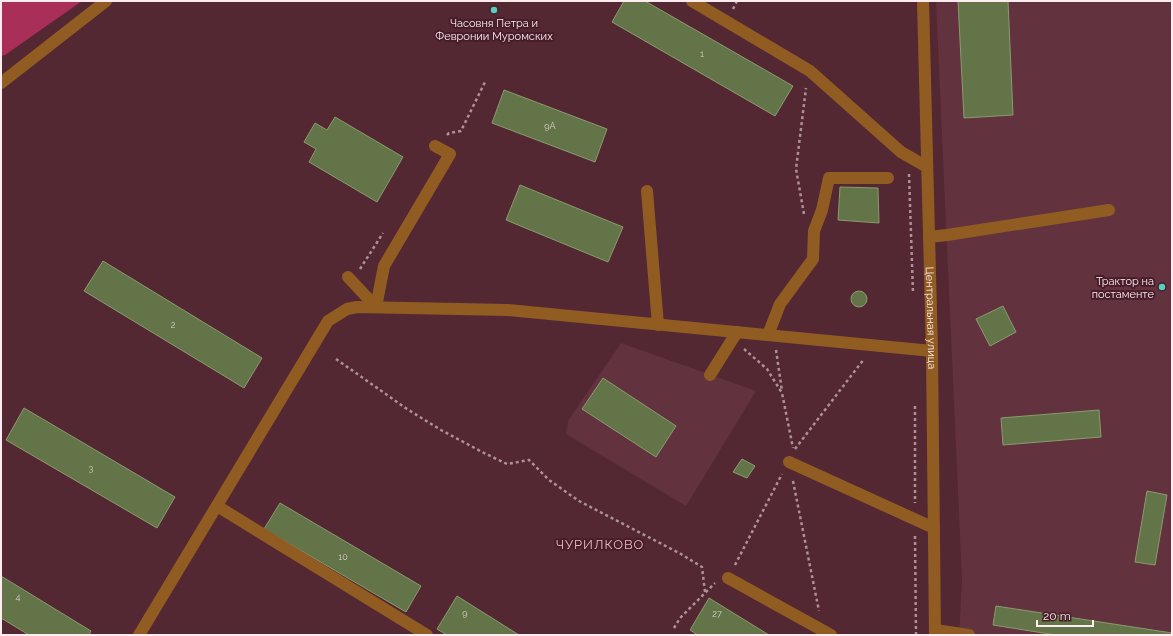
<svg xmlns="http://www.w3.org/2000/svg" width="1173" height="636" font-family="Raleway,sans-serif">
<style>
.built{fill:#63323f}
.forest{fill:#aa2f58}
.building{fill:#647449;stroke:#8a9b6e}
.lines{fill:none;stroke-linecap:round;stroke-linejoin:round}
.path{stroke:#ae9198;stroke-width:2.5;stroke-dasharray:3 3;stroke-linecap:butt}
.minor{stroke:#915c22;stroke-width:12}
.poi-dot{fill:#58cec0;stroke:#471d29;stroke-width:1.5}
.labels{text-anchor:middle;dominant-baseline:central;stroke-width:4;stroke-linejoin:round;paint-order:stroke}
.number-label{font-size:9px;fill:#d8cec6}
.poi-label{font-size:11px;fill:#feecf0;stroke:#471d29}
.street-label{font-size:11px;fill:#feecf0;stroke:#471d29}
.quarter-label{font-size:13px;letter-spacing:1px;fill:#efb8c3;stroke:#471d29}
</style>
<rect width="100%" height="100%" fill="#532833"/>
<path class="built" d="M936 1H1172V635H959L962 580Z
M621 343 756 391 686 506 566 434 568 421Z"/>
<path class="forest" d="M1 1H82L5 55 1 56Z"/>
<path class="building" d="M624 1H645L793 86 775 116 612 22Z
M958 1H1008L1013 115 964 118Z
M504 90 607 129 595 162 492 123Z
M335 117 403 157 377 202 309 162 316 149 304 142 315 123 327 130Z
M520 185 623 227 608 262 506 220Z
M840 187 878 188 879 223 838 220Z
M103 261 262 358 244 388 84 291Z
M851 299a8 8 0 1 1 16 0a8 8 0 1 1-16 0Z
M1003 306 1016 332 990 346 976 319Z
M603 378 676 426 656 457 582 409Z
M24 408 175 497 157 528 6 440Z
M1099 410 1101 437 1003 445 1001 418Z
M742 459 755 466 747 478 733 472Z
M1147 491 1167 495 1155 565 1135 562Z
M280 503 421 586 406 612 264 529Z
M1 576 91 631 89 635H29L1 618Z
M457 596 519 635H447L437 629Z
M709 598 769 635H698L690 630Z
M996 606 1172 633V635H1056L993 625Z"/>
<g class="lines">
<path class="path" d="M733 9 737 1
M447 135 449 133 461 131 485 82
M909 174 913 293
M804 214 796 169 806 88
M360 269 383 233
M744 349 767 369 782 393 793 448
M776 350 782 391
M336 359 407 409 441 430 484 453 507 464 529 460 549 480 579 501 681 554 702 567 705 592
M915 406V503
M795 449 864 359
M793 481 819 611
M915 536 916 635
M735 565 782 474
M674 628 680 618 715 583"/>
<g class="minor">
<path d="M692 1 810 71 901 152 927 167"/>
<path id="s1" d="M923 1 932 351 935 635"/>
<path d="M1 83 106 1"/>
<path d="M647 191 658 325"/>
<path d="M929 237 947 235 1109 210"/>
<path d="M348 277 376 307"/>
<path d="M376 307 384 266 450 154 435 146"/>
<path d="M768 335 780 304 813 259 814 231 822 210 829 178H888"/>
<path d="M710 375 737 332"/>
<path d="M789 462 934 528"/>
<path d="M217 506 427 635"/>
<path d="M728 578 831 635"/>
<path d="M935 630 969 635"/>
<path d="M139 635 328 321 347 309 357 307 508 310 932 351"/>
</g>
</g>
<g class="poi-dot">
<circle cx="494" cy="10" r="4"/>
<circle cx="1162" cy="287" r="4"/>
</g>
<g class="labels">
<g class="number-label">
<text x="702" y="54">1</text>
<text x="550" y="126">9А</text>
<text x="173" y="325">2</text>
<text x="91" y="468">3</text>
<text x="343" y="557">10</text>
<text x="18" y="597">4</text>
<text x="465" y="613">9</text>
<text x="717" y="614">27</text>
</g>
<g class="poi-label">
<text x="494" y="23">Часовня Петра и<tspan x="494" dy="13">Февронии Муромских</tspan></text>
<text x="1154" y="281" text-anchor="end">Трактор на<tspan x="1154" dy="13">постаменте</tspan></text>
</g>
<g class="street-label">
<text stroke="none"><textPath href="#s1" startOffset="317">Центральная улица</textPath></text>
</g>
<g class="quarter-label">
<text x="600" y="544">ЧУРИЛКОВО</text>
</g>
</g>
<rect width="1173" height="636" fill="none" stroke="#feecf0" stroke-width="4"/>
<path d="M1037 620v6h56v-6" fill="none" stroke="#feecf0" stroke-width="2"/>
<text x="1043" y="620" font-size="12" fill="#feecf0" stroke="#471d29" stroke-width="3" paint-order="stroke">20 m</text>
</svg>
